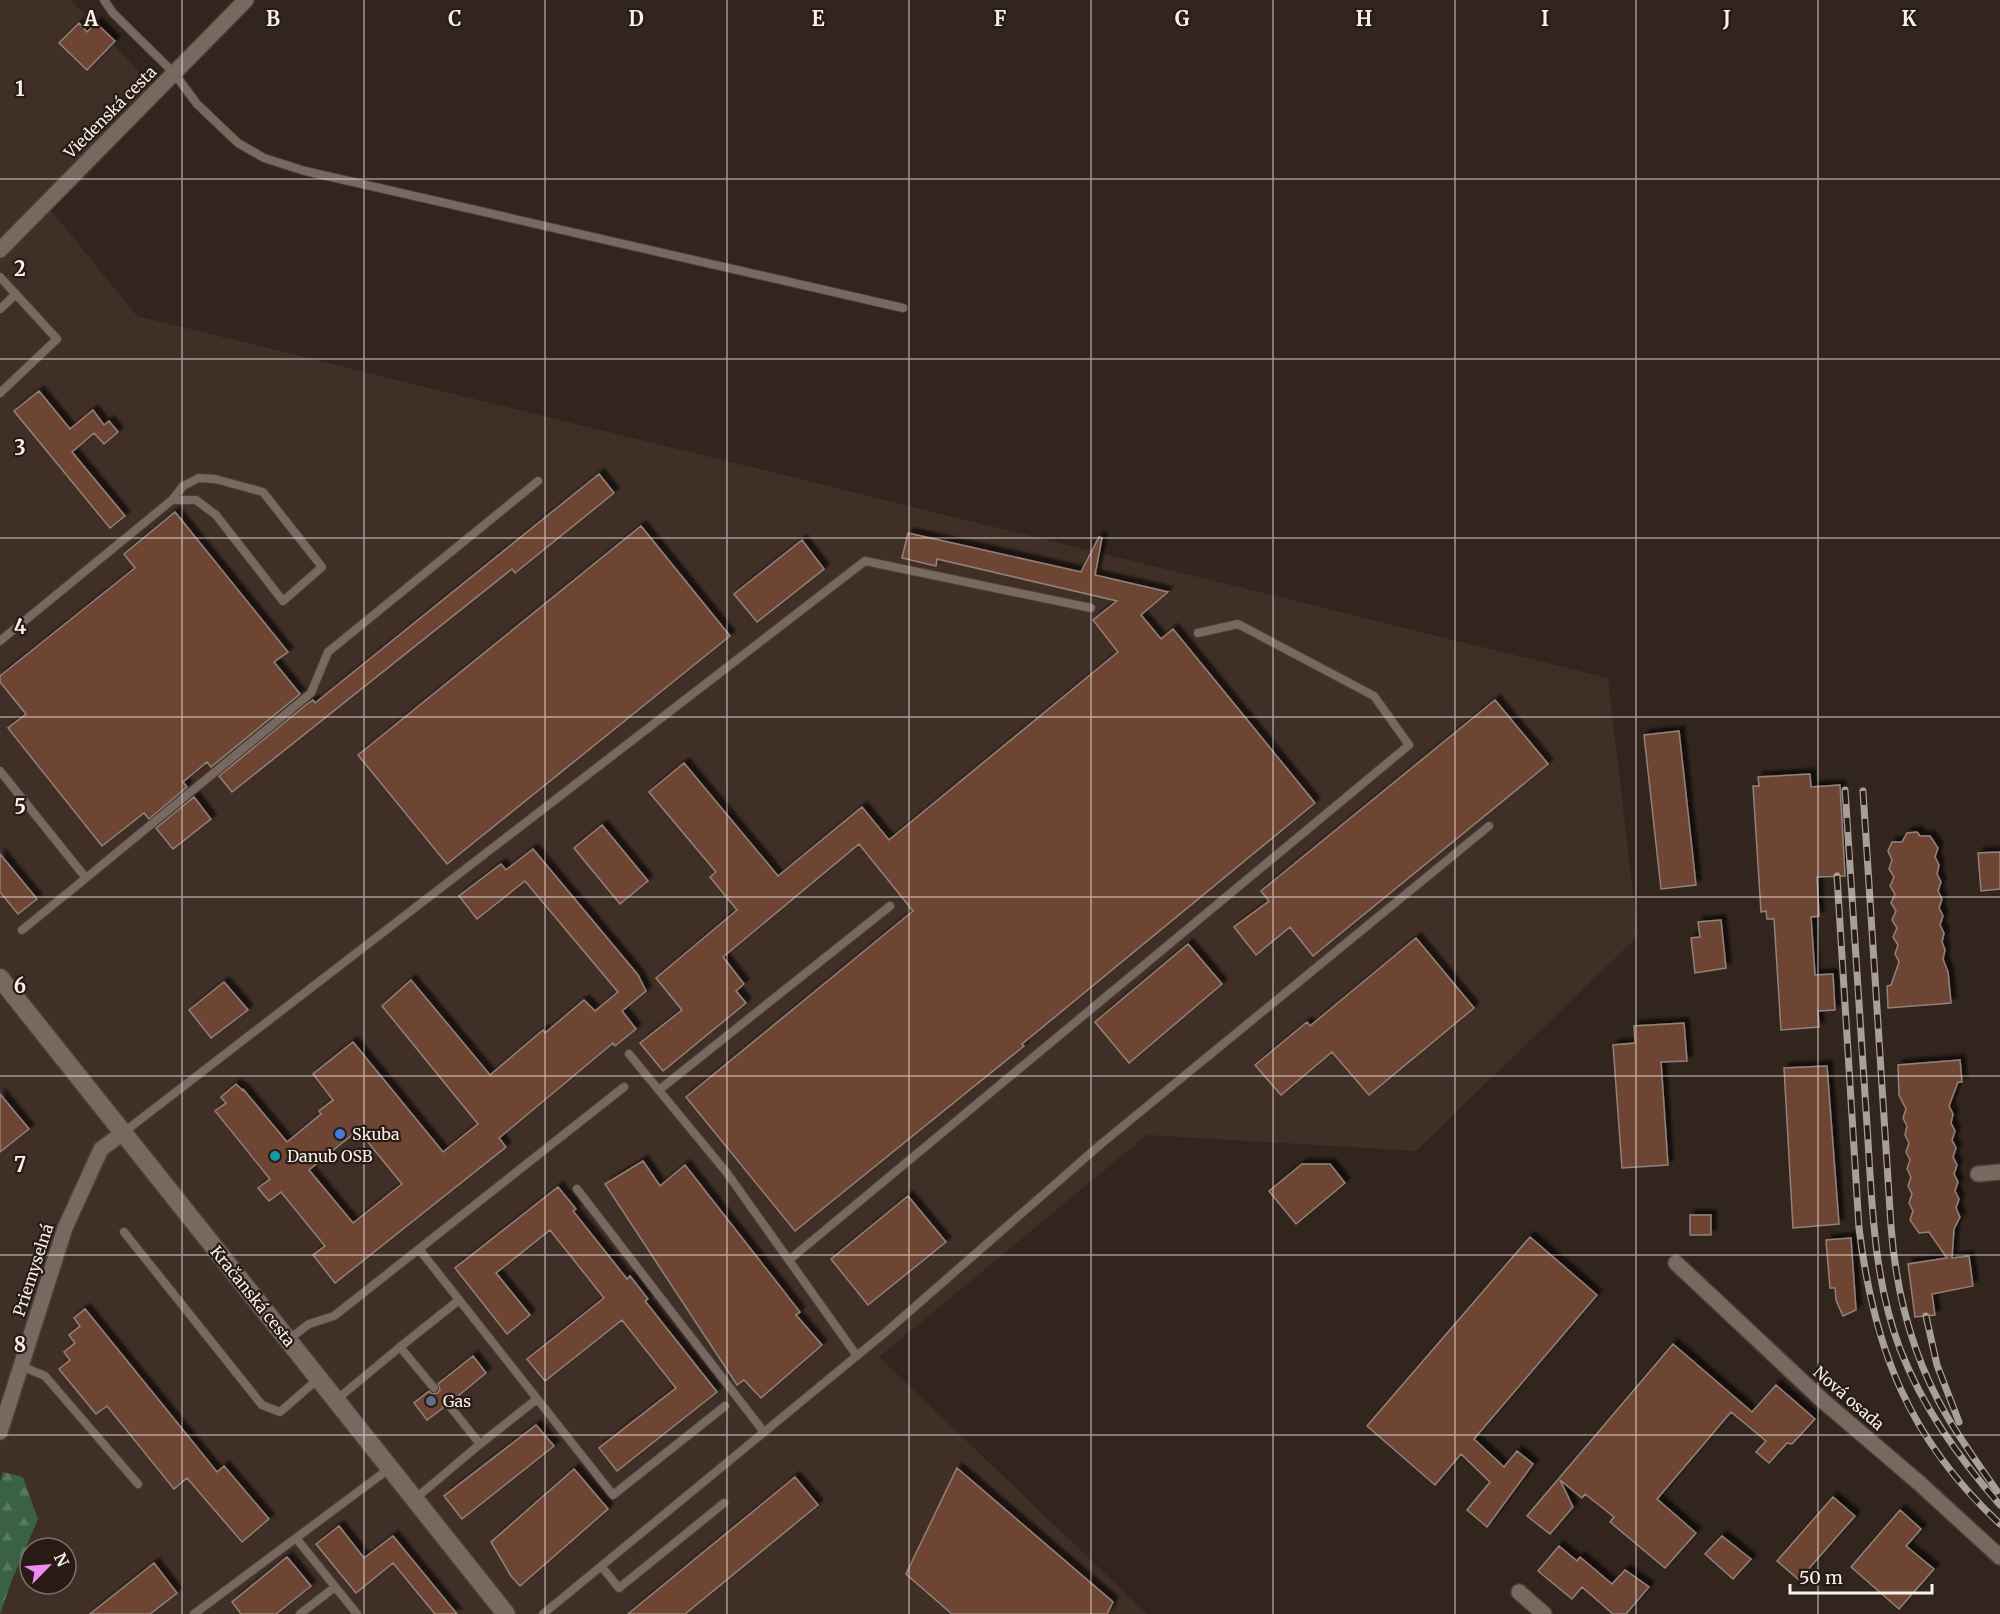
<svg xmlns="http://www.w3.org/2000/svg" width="2000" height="1614" font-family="Merriweather,serif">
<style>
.industrial{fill:#402f27;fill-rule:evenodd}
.forest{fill:url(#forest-firs)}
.building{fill:#6e4533;stroke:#92817a;stroke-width:1.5;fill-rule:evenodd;filter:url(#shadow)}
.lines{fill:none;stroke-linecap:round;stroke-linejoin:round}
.service-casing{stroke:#4a4039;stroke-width:10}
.minor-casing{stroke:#4a4039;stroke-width:18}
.tertiary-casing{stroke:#4a4039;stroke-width:21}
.service{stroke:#786960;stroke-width:8}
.minor{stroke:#786960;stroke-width:15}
.tertiary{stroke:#786960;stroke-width:18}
.rail-casing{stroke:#a89f99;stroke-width:7}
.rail{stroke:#271b14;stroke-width:4.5;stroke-dasharray:14;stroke-linecap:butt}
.grid{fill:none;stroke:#f9f1ec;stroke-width:1.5;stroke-opacity:0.55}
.shop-dot{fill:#3f7fe0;stroke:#271b14;stroke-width:2}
.culture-dot{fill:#0f9aa8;stroke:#271b14;stroke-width:2}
.service-dot{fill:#5c6f8a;stroke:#271b14;stroke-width:2}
.labels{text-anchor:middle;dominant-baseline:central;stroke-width:4.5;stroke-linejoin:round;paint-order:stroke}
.street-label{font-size:16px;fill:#f9f1ec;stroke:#271b14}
.poi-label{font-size:16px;fill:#f9f1ec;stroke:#271b14;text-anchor:start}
.grid-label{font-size:20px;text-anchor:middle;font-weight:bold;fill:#f9f1ec;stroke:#271b14;stroke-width:4.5;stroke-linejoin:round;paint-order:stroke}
</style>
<defs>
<pattern id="forest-firs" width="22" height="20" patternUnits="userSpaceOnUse" patternTransform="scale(1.5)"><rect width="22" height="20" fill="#396145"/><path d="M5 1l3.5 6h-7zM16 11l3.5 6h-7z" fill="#567860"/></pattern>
<filter id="shadow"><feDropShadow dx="5" dy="-5" stdDeviation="1.5" flood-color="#0009"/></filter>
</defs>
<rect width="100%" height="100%" fill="#31251e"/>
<path class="industrial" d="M0 0H71L156 89 41 198 137 316 1608 678 1638 936 1416 1151 1147 1135 879 1357 1147 1614H0ZM30 1548H66V1584H30Z"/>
<path class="forest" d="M3 1472 23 1477 38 1519 12 1580 0 1614V1482Z"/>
<path class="building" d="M79 23 87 32 96 23 115 41 87 70 59 43Z
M39 391 70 429 93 410 104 425 109 421 118 432 104 444 94 433 72 452 125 516 110 528 14 411Z
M599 474 614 493 515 573 512 569 232 792 219 776 307 704 313 700 315 703Z
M175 512 288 652 274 662 300 694 211 767 207 762 183 782 187 787 149 819 144 813 102 846 8 728 26 714 0 682V676L135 568 124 554Z
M641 526 730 636 447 864 358 755Z
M908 533 1081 572 1099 537 1102 538 1095 575 1168 592 1141 615 1161 639 1173 629 1315 803 1022 1044 1024 1046 795 1231 686 1097 913 911 859 844 723 957 744 984 736 991 746 1003 663 1071 640 1043 682 1010 656 978 737 910 710 877 716 872 649 792 684 763 778 876 862 807 889 840 1118 652 1093 620 1117 601 937 559 936 566 902 558Z
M802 540 824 569 757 622 734 594Z
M1495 700 1548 764 1313 956 1290 927 1256 955 1234 927 1269 901 1261 891Z
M1679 731 1696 885 1661 889 1644 735Z
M1810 774 1811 787 1840 785 1845 876 1817 877 1819 916 1811 917 1815 975 1833 974 1835 1010 1818 1011 1819 1027 1781 1030 1774 919H1767L1766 911 1761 912 1753 786H1759L1758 777Z
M194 797 211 819 173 849 156 828Z
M602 825 648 881 620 904 574 848Z
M1917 832 1920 836H1930L1938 848 1935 857 1939 865 1937 874 1941 882 1938 891 1942 899 1939 908 1943 916 1940 925 1944 933 1942 942 1945 950 1943 959 1948 972 1951 1003 1888 1008 1887 986 1891 985 1899 962 1895 954 1898 945 1893 937 1897 928 1892 920 1896 911 1891 903 1895 894 1890 886 1894 877 1889 869 1892 860 1888 851 1892 842H1902L1907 833Z
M533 849 638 975 646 991 622 1011 636 1029 615 1046 613 1043 499 1138 506 1147 335 1283 313 1255 325 1246 281 1192 269 1201 258 1188 270 1179 215 1111 226 1103 221 1097 236 1084 242 1090 243 1089 287 1142 321 1114 319 1111 333 1100 313 1074 353 1042 443 1152 478 1124 382 1006 411 980 490 1075 543 1030 545 1033 584 1000 595 1011 618 992 525 881 477 919 459 896 501 864 506 870ZM358 1130 402 1184 353 1223 309 1170Z
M2000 852V889L1981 891 1978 853Z
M0 854 37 899 18 914 0 892Z
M1721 920 1726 968 1695 973 1691 938 1700 937 1698 922Z
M1416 938 1474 1008 1369 1095 1332 1052 1281 1095 1255 1065 1307 1022 1310 1026Z
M1188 944 1222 984 1129 1063 1095 1022Z
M224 982 248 1010 211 1038 189 1010Z
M1684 1023 1687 1061 1661 1062 1668 1165 1622 1168 1613 1045 1635 1043 1634 1026Z
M1960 1060 1962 1082H1958L1949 1106 1953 1114 1951 1123 1955 1131 1952 1140 1956 1148 1953 1157 1957 1165 1954 1174 1958 1182 1955 1191 1959 1199 1956 1208 1960 1217 1954 1229 1952 1258 1969 1256 1973 1286 1932 1294 1935 1315 1915 1317 1908 1264 1947 1258 1929 1232 1919 1233 1910 1220 1913 1211 1909 1203 1912 1194 1908 1186 1911 1177 1907 1169 1910 1160 1906 1152 1909 1143 1905 1135 1907 1126 1903 1118 1906 1109 1899 1095 1898 1065Z
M1827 1066 1839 1224 1793 1228 1784 1068Z
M0 1094 29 1129 0 1152Z
M643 1161 660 1186 685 1165 800 1312 796 1315 822 1345 761 1398 744 1380 737 1385 605 1184Z
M1302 1164H1330L1345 1183 1296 1224 1269 1191Z
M558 1187 576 1209 573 1211 627 1279 630 1276 648 1299 645 1301 717 1392 617 1471 599 1448 676 1388 622 1320 545 1381 527 1359 604 1298 550 1230 496 1273 530 1315 507 1334 455 1268Z
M908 1196 946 1242 868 1305 831 1259Z
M1690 1215H1711V1235H1690Z
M1530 1237 1597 1295 1474 1439 1504 1467 1517 1451 1533 1464 1487 1527 1467 1510 1490 1482 1461 1454 1435 1485 1367 1426Z
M1851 1238 1856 1310 1843 1316 1836 1300 1835 1288H1830L1826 1240Z
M85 1309 217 1472 224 1466 269 1519 242 1542 187 1478 174 1489 107 1406 96 1414 59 1369 70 1360 64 1352 75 1343 69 1335 80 1326 74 1318Z
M1673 1344 1752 1412 1776 1385 1815 1419 1792 1444 1787 1443 1769 1463 1756 1452 1766 1441 1731 1412 1657 1499 1696 1533 1665 1568 1610 1522 1614 1517 1585 1494 1582 1498 1560 1480 1573 1507 1550 1534 1527 1516Z
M473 1356 486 1373 453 1400 445 1399 442 1402 443 1408 427 1420 414 1403 429 1391 432 1394 437 1393 440 1390 438 1384Z
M536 1425 554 1446 462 1519 444 1496Z
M957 1468 1113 1602 1107 1614H952L906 1574Z
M574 1469 608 1509 520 1586 511 1576 491 1542Z
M795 1477 818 1505 685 1614H628Z
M1833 1497 1855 1516 1799 1580 1777 1561Z
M1900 1510 1921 1529 1906 1546 1934 1569 1899 1609 1851 1567Z
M339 1526 364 1558 393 1536 457 1614H435L393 1563 356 1593 316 1544Z
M1722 1536 1751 1559 1733 1579 1705 1554Z
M1559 1546 1577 1561 1580 1557 1612 1584 1625 1570 1649 1587 1626 1614H1613L1582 1587 1572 1599 1538 1571Z
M287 1557 311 1586 276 1614H241L232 1602Z
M154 1563 177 1593 150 1614H90Z"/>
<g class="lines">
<g class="service-casing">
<path id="service" d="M104 0 113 13 174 73 197 104 238 143 264 158 305 171 903 308
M0 277 57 339 0 393
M0 309 16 294
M0 641 172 500 183 486 199 478 215 479 263 492 322 567 283 601 216 515 196 500H172
M0 771 86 878 311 693 328 652 538 481
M22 930 86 878
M629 1054 727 1173 857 1356
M624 1087 419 1249 613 1495 725 1406
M659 1090 890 906
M124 1132 865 561 1091 608
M577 1189 764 1432
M124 1232 262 1405 280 1412 318 1379
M789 1260 1409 745 1374 696 1238 624 1198 633
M288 1340 309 1324 334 1316 419 1249
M400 1347 459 1300
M21 1366 45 1376 138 1484
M336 1400 400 1347 434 1388
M480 1444 537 1399
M416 1498 480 1444 448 1404
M296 1538 357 1614
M601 1566 619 1588 724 1503
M194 1614 390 1468
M300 1614 335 1587
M543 1614 887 1331 1101 1144 1489 826"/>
</g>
<g class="minor-casing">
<path id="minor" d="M0 250 246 0
M1978 1174 2000 1172
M1676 1263 1822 1400 1918 1482 2000 1557
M0 1432 65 1228 101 1149 123 1133
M1519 1592 1544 1614"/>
</g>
<g class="tertiary-casing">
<path id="tertiary" d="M0 978 506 1614"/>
</g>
<use href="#service" class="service"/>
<use href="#minor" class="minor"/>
<use href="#tertiary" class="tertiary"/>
<g class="rail-casing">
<path id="rail" d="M1845 790C1853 902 1859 1014 1867 1125 1872 1201 1873 1278 1900 1349 1923 1408 1959 1458 2000 1505
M1863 791 1891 1226C1896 1294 1913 1359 1948 1418 1963 1443 1980 1467 1997 1491
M1837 876 1859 1228C1874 1350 1909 1439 2000 1524
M1926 1316 1937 1365 1959 1422"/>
</g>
<use href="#rail" class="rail"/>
</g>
<path class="grid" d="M182 0V1614M364 0V1614M545 0V1614M727 0V1614M909 0V1614M1091 0V1614M1273 0V1614M1455 0V1614M1636 0V1614M1818 0V1614M0 179H2000M0 359H2000M0 538H2000M0 717H2000M0 897H2000M0 1076H2000M0 1255H2000M0 1435H2000"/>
<circle class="shop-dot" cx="340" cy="1134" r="6"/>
<circle class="culture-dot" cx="275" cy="1156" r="6"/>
<circle class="service-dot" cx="431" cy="1401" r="6"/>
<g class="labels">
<g class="street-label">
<text transform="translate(110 112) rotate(-45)">Viedenská cesta</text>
<text transform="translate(33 1270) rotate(-72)">Priemyselná</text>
<text transform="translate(253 1296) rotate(51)">Kračanská cesta</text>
<text transform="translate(1849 1398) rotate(41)">Nová osada</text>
</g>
<g class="poi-label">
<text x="352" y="1134">Skuba</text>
<text x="287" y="1156">Danub OSB</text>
<text x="443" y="1401">Gas</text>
</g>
</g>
<g class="grid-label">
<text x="91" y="26">A</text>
<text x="273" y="26">B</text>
<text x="455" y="26">C</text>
<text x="636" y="26">D</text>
<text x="818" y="26">E</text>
<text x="1000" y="26">F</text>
<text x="1182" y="26">G</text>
<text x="1364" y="26">H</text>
<text x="1545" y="26">I</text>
<text x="1727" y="26">J</text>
<text x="1909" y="26">K</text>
<text x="20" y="96">1</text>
<text x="20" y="276">2</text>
<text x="20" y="455">3</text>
<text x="20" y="634">4</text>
<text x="20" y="814">5</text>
<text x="20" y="993">6</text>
<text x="20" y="1172">7</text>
<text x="20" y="1352">8</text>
</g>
<g transform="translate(48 1566) rotate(65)"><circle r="28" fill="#271b14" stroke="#7b716a" stroke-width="1.5"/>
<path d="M0-4.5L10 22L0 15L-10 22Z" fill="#f28af3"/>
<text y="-9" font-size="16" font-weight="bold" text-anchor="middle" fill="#f9f1ec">N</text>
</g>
<path d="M1790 1584v9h142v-9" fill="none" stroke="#f9f1ec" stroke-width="3"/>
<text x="1799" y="1584" font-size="18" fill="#f9f1ec" stroke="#271b14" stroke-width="4.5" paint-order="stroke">50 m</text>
</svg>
